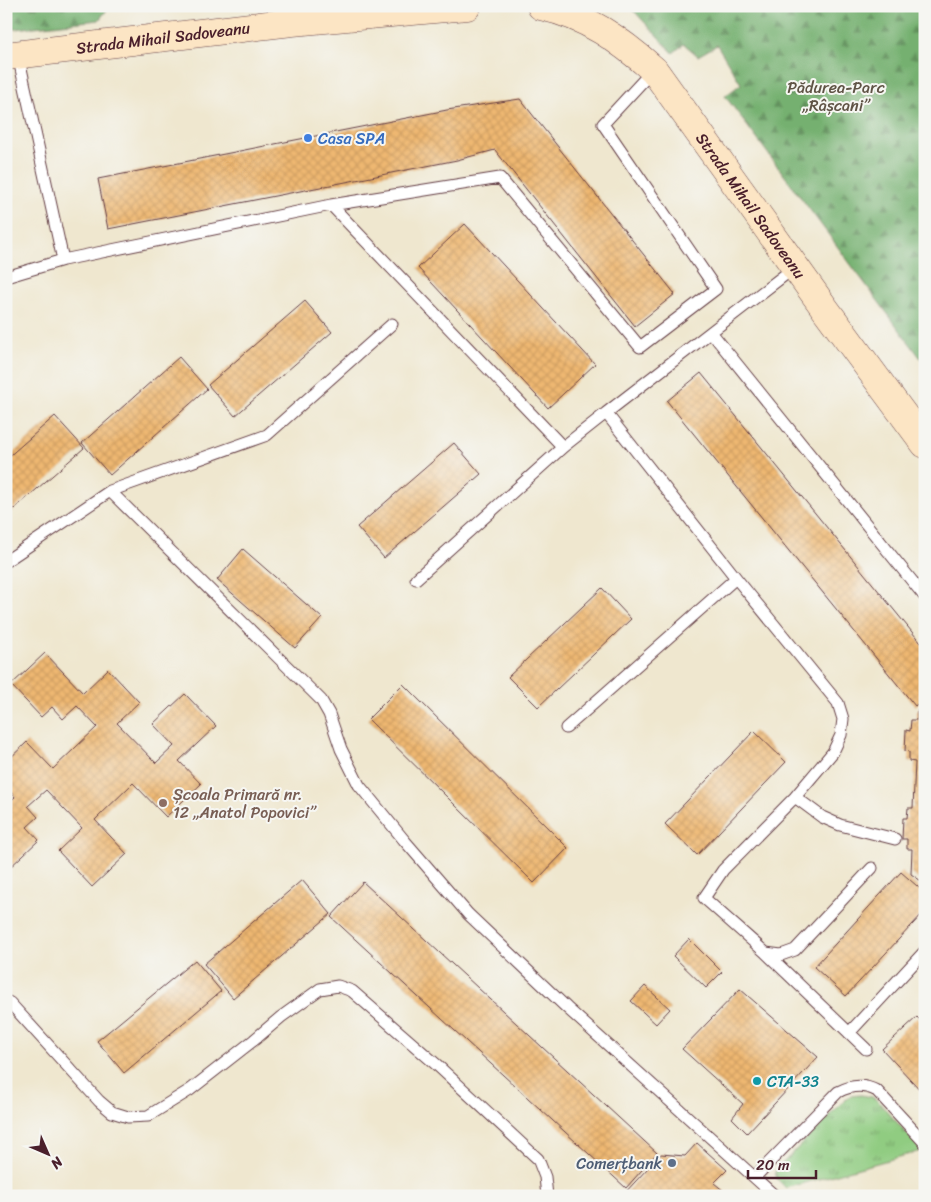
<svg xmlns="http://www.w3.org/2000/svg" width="931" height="1202" font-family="Sriracha,sans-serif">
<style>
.grass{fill:url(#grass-tufts);stroke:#6d7656}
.forest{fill:url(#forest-firs);stroke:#5f684d}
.building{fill:url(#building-cross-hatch)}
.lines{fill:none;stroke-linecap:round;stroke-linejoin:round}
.service-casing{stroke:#633d44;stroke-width:13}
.secondary-casing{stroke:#633d44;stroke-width:29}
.service{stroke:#fff;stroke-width:11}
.secondary{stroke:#fce5c4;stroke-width:28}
.shop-dot{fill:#3f7fe0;stroke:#f6f6f2;stroke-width:2}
.education-dot{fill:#8d6e63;stroke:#f6f6f2;stroke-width:2}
.culture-dot{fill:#0f9aa8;stroke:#f6f6f2;stroke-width:2}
.service-dot{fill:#5c6f8a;stroke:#f6f6f2;stroke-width:2}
.labels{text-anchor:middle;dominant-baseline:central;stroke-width:4;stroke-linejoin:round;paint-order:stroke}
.street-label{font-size:16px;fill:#4a1f2b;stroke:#f6f6f2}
.park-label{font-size:16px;fill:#5f5345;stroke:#f6f6f2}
.shop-label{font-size:16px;fill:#366cbe;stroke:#f6f6f2;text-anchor:start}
.education-label{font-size:16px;fill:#785e54;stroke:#f6f6f2;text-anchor:start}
.culture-label{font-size:16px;fill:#0d838f;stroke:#f6f6f2;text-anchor:start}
.service-label{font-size:16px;fill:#4e5e75;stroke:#f6f6f2;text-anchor:end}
</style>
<defs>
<pattern id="grass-tufts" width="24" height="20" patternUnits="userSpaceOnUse" patternTransform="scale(1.25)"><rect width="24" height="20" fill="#90cc81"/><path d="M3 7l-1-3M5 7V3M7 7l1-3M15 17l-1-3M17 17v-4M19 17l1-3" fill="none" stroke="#78a56a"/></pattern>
<pattern id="forest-firs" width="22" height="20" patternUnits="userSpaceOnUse" patternTransform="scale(1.25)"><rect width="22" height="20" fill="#74b06f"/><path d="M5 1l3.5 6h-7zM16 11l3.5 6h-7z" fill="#618f5b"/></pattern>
<pattern id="building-cross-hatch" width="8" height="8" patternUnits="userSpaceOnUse" patternTransform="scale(1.25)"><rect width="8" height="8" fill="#eeb771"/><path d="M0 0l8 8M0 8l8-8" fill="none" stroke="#ce9d62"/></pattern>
</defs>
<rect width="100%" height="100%" fill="#f6f6f2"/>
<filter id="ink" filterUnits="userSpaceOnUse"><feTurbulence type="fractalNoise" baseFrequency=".02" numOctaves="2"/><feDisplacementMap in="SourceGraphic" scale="10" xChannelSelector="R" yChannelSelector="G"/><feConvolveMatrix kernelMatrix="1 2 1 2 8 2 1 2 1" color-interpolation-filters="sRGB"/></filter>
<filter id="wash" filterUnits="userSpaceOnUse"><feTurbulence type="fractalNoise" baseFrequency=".0096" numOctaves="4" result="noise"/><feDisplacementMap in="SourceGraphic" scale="20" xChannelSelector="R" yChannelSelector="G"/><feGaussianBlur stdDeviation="1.12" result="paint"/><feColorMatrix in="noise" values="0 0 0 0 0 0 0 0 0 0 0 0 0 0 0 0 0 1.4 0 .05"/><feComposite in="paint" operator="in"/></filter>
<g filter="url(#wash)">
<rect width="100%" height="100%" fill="#efe7cf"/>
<path class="grass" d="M861 1095 872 1097 878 1101 918 1146 921 1151 786 1188 777 1179 775 1172 777 1169 846 1099 851 1096Z"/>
<path class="forest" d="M6 6H110L99 20 6 30Z
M625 6H925V364L725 96 741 84 717 45 698 56 684 44 673 53 635 12Z"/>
<g id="blocks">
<path class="building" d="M520 99 675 294 635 326 495 150 457 160 108 229 98 179 447 110Z
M465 224 595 364 548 408 418 268Z
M305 301 332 332 235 416 208 385Z
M179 357 207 389 110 475 82 443Z
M701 373 925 648V698L915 706 667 401Z
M55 416 84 448 6 516V459Z
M454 443 481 474 384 558 357 527Z
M243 549 322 618 295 648 217 580Z
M602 588 631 619 538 707 508 677Z
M45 653 83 693 108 669 139 702 117 723 156 763 174 746 153 724 185 694 216 726 179 761 201 784 166 817 133 783 95 820 127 854 92 887 58 851 82 828 46 790 28 806 38 817 27 827 39 840 6 871V805L15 797 6 787V762L27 742 53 769 97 727 77 706 63 719 52 707 41 717 11 685Z
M403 684 568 848 534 883 368 719Z
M925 706V881L924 883 911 874 912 849H907V839H902L903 818H907L908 808H913L915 762 909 761V752L905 751 906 730 910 731 911 720H917V711Z
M754 731 786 762 697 855 665 824Z
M901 872 925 893V911L846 996 814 967Z
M302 880 331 914 233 998 204 964Z
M363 882 657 1153 626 1188 331 917Z
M689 939 722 972 706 988 673 956Z
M195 960 221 991 124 1073 97 1041Z
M645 986 670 1009 656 1024 631 1001Z
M740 989 818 1057 747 1133 732 1118 743 1104 682 1049Z
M917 1017 925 1025V1095L882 1049Z
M697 1143 727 1170 714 1183 730 1196H622L661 1154 685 1156Z"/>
</g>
</g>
<g filter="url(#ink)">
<use href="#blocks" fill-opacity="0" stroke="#633d44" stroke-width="1"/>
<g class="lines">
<g class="service-casing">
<path id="service" d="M331 205 563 447
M63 260 331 205 500 178 640 347 716 289 603 124 653 70
M6 277 63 260 18 55
M711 332 925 597
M110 491 321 700 329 714 341 749 359 785 404 840 468 914 567 1008 775 1196
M6 561 110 491 267 435 392 324
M736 578 838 703 843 719 841 735 833 752 795 797 723 870 704 898 766 953 781 955 795 950 872 868
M416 579 563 447 606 413
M566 728 736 578 606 413 795 267
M795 797 822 817 840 825 895 839
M766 953 866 1049
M6 1001 10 1003 99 1101 112 1112 128 1117 148 1116 190 1090 254 1040 281 1017 320 989 338 986 352 991 438 1066 538 1159 545 1177 547 1196
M849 1033 925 951
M755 1177 838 1092C851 1085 864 1084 877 1091L925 1143"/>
</g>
<g class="secondary-casing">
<g id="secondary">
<path id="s1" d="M541 6C587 16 620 40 654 70L826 310 925 444"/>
<path id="s2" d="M6 56 292 22 467 6"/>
</g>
</g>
<use href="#service" class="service"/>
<use href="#secondary" class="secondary"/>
</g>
</g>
<circle class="shop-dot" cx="308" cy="138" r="5"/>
<circle class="education-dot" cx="163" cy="803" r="5"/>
<circle class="culture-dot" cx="757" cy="1081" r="5"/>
<circle class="service-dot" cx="672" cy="1163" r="5"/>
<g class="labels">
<g class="street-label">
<text stroke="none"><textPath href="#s2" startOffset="158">Strada Mihail Sadoveanu</textPath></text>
<text stroke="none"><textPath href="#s1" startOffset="298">Strada Mihail Sadoveanu</textPath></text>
</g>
<g class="park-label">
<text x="836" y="87">Pădurea-Parc<tspan x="836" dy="18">„Râșcani”</tspan></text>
</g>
<g class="shop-label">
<text x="318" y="138">Casa SPA</text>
</g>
<g class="education-label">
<text x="173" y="794">Școala Primară nr.<tspan x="173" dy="18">12 „Anatol Popovici”</tspan></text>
</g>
<g class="culture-label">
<text x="767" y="1081">CTA-33</text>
</g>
<g class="service-label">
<text x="662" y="1163">Comerțbank</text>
</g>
</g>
<rect width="931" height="1202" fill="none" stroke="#f6f6f2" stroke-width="25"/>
<g transform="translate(48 1154) rotate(135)" stroke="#f6f6f2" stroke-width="4" paint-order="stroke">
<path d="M0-4L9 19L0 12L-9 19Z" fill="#4a1f2b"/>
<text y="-8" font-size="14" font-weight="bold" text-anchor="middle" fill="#4a1f2b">N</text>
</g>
<path d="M748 1170v8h68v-8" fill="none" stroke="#4a1f2b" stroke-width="2.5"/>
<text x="756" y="1170" font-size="15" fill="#4a1f2b" stroke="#f6f6f2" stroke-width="4" paint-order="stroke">20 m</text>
</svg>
